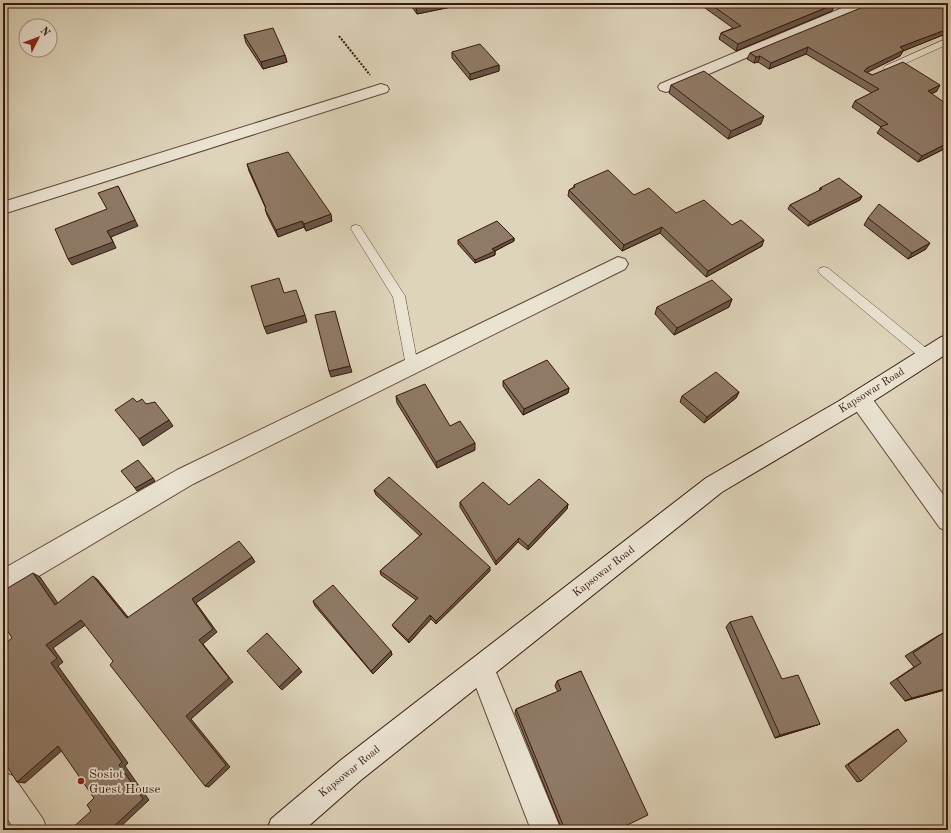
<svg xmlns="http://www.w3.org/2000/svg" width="951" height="833" font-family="'Old Standard TT',serif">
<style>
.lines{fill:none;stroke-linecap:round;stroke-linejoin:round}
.service-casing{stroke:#624737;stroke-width:1}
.minor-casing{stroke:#624737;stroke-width:2}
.secondary-casing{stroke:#39180b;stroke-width:2}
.path{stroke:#39180b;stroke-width:2;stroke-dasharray:2 1.5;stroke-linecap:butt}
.service{fill:#eae3d2;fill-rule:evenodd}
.minor{fill:#eae3d2;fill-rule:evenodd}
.secondary{fill:#eae3d2;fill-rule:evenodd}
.wall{fill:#7b6958;stroke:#39180b}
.shaded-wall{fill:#645547;stroke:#39180b}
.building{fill:#8f7a66;stroke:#39180b}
.poi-dot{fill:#8f2418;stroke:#eae3d2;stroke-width:1.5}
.labels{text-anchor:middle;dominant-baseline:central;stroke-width:3.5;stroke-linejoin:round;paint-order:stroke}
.street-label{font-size:11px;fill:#39180b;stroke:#eae3d2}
.near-poi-label{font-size:13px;fill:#39180b;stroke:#eae3d2;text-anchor:start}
</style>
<rect width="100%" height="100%" fill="#ded4ba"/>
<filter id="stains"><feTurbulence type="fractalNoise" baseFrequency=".005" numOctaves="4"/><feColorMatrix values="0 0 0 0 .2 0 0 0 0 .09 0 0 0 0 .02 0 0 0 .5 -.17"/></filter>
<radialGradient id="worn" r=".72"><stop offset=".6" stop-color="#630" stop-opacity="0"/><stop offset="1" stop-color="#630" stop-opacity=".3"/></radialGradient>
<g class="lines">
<g class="service-casing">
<path id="service" d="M948 38V44L891 70 888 71 883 68 885 66Z
M356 225 360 226 405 296 418 366 416 370 412 371 408 370 406 366 393 297 351 229 352 226Z
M824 267 828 268 931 352 933 356 931 360 927 361 923 360 820 274 818 271 820 268Z"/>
</g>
<g class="minor-casing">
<path id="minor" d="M854 3H874L872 6 785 41 672 90 666 92 660 90 658 87 660 84Z
M381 84 387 86 389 89 387 92 3 214V202Z
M618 257 625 259 628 264 625 269 193 484 12 592 3 595V569L177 470Z
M860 390 868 393 948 501V531L940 528 852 405 849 399 852 393Z
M482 656 491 660 561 830H531L469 669 473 660Z
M3 772 13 776 43 819 47 830H15L3 812Z"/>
</g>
<g class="secondary-casing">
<path id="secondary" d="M948 335V353L855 413 722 492 361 780 304 830H267L271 819 341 760 706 478 839 401 941 337Z"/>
</g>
<path class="path" d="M339 36 370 75"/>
<use href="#service" class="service"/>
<use href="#minor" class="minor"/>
<use href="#secondary" class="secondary"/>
</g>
<path class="wall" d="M409 3H451V7L417 14Z
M698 3H833L835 4 832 11 736 51 719 39 721 33 733 28Z
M948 3V33L903 51 900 56 867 72 872 75 937 91 931 94 948 147 918 162 877 133 881 127 852 107 855 101 872 93 806 54 769 69 758 62 754 63 747 59 750 53Z
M244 35 285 55 287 62 263 69 246 43Z
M452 52 499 65V71L470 80 452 58Z
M671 85 761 124 728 139 669 93Z
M247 164 332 221 306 231 304 227 278 237 267 215 265 209H266L249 171Z
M574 185 634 195 676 213 732 225 762 246 706 277 660 233 622 251 568 196 569 190 574 187Z
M820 188 862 196 860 200 808 226 788 209 790 205 819 191Z
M868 218 926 249 908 259 864 225Z
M514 238V241L495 251V255L475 263 458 244V240Z
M732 299 729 307 674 335 655 314 657 307Z
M503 381 569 388 568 393 523 415 503 386Z
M739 392 736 398 704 423 680 402 682 396Z
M396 396 450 426 475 450 437 468 397 403Z
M374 490 490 571 436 624 431 619 409 643 394 628 392 625 416 600 381 575 380 571 420 536 376 495Z
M460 502 509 505 568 504 567 509 528 550 518 542 496 565 460 507Z
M313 601 391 651 392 655 373 674 315 606Z
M730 622 782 679 820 724 814 726 775 738 726 627Z
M943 633 948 689 905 701 890 683 914 667 905 656 936 637Z
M581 671 617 830H562L515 713 516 709 558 692 555 686 557 681Z
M898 729 861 781 857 782 845 766 894 731Z"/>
<path class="shaded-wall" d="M438 3H451V7L417 14 416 8Z
M835 4 832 11 736 51 738 44Z
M948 29V33L903 51 900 56 864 74V71L867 68 900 47Z
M808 47 806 54 769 69 771 63Z
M285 55 287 62 263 69 261 62Z
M760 56 758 62 754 63 756 57Z
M499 65V71L470 80V74Z
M940 85 937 91 924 97 928 91Z
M764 116 761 124 728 139 731 131Z
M948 143V147L918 162 922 156Z
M118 186 138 226 111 237 116 248 72 265 68 259 107 231Z
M862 196 860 200 808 226 810 222Z
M331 214 332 221 306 231 304 224Z
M302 221 304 227 278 237 276 230Z
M662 227 660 233 622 251 624 245Z
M514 238V241L495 251V255L475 263V260L492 249Z
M764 240 762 246 706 277 708 271Z
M930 243 926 249 908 259 912 253Z
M732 299 729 307 674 335 677 328Z
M305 315 307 322 267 334 264 327Z
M350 366 352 372 331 377 329 371Z
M569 388 568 393 523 415 524 409Z
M739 392 736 398 704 423 707 417Z
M169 420 173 426 143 446 139 439Z
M475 443V450L437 468 436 462Z
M153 478 155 481 137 491 135 488Z
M568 504 567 509 528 550V546Z
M519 538 518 542 496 565V561Z
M252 557 255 562 196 603 217 632 203 644 233 682 191 719 230 767 209 787 205 786 186 716 199 640 192 599Z
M490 567V571L436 624V621Z
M33 573 40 577 62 609 55 605Z
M93 576 98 580 132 622 127 618Z
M430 615 431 619 409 643 408 640Z
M81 620 87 624 53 648 63 662 58 666 128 763 125 766 149 800 117 830H110L119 765 51 663 46 645Z
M391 651 392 655 373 674 371 671Z
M299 668 302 672 282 690 279 687Z
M948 688V689L905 701 912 698Z
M820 724 814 726 775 738 780 735Z
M58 746 65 748 25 783 17 782Z"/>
<path class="building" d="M413 3H438L416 8Z
M709 3H833L835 4 738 44 721 33 741 26Z
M873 3H948V29L900 47 904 50 867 68 864 71 872 75 903 62 940 85 928 91 948 105V143L922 156 880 127 888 124 855 101 879 89 808 47 771 63 760 56 756 57 750 53Z
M273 28 285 55 261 62 244 35Z
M480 44 499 65 470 74 452 52Z
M704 71 764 116 731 131 671 85Z
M288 152 331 214 304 224 302 221 276 230 265 209 266 208 247 164Z
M608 170 634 195 649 188 676 213 704 200 732 225 741 220 764 240 708 271 662 227 624 245 569 190 575 187 574 185Z
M839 178 862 196 810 222 790 205 822 189 820 188Z
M118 186 135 220 107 231 113 242 68 259 55 229 107 209 98 193Z
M879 204 930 243 912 253 868 218Z
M497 221 514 238 492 249 495 251 475 260 458 240Z
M279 278 284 293 296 290 305 315 264 327 251 286Z
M712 280 732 299 677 328 657 307Z
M335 311 350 366 329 371 315 315Z
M547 360 569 388 524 409 503 381Z
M716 372 739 392 707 417 682 396Z
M425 384 450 426 460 421 475 443 436 462 396 396Z
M133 398 137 402 142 399 146 404 155 402 169 420 139 439 115 410Z
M138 460 153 478 135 488 121 471Z
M389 477 490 567 436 621 430 615 408 640 392 625 418 598 380 571 422 534 374 490Z
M539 479 568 504 528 546 519 538 496 561 460 502 483 482 509 505Z
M239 541 252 557 192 599 213 629 199 640 229 678 186 716 226 765 205 786 110 665 113 661 81 620 46 645 57 658 51 663 122 762 119 765 143 799 110 830H70L91 811 87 805 94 798 58 746 17 782 3 760V645L12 638 3 623V590L6 589 33 573 55 605 93 576 127 618Z
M333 585 391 651 371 671 313 601Z
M752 616 782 679 798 675 820 724 780 735 730 622Z
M267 633 299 668 279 687 247 651Z
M943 633 948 638V688L912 698 897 679 921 663 913 653Z
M581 671 648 815 617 830H565L516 709 561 690 557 681Z
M898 729 907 741 861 781 848 765Z"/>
<circle class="poi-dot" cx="81" cy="781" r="4"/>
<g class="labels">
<g class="street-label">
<text transform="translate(872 391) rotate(-32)">Kapsowar Road</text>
<text transform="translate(604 572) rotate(-38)">Kapsowar Road</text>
<text transform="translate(350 772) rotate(-39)">Kapsowar Road</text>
</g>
<g class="near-poi-label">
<text x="89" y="774">Sosiot<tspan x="89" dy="15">Guest House</tspan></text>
</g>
</g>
<rect width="951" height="833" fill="none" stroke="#ded4ba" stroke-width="16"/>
<rect x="4" y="4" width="943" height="825" fill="none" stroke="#39180b" stroke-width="2"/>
<rect x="8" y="8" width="935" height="817" fill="none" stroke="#39180b"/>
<g transform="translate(38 38) rotate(48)"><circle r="19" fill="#eae3d2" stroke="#a39282"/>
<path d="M0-3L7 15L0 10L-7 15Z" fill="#8f2418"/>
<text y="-6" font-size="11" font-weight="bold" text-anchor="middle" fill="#39180b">N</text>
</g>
<rect width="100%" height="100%" filter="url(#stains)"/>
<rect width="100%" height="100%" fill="url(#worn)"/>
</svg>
